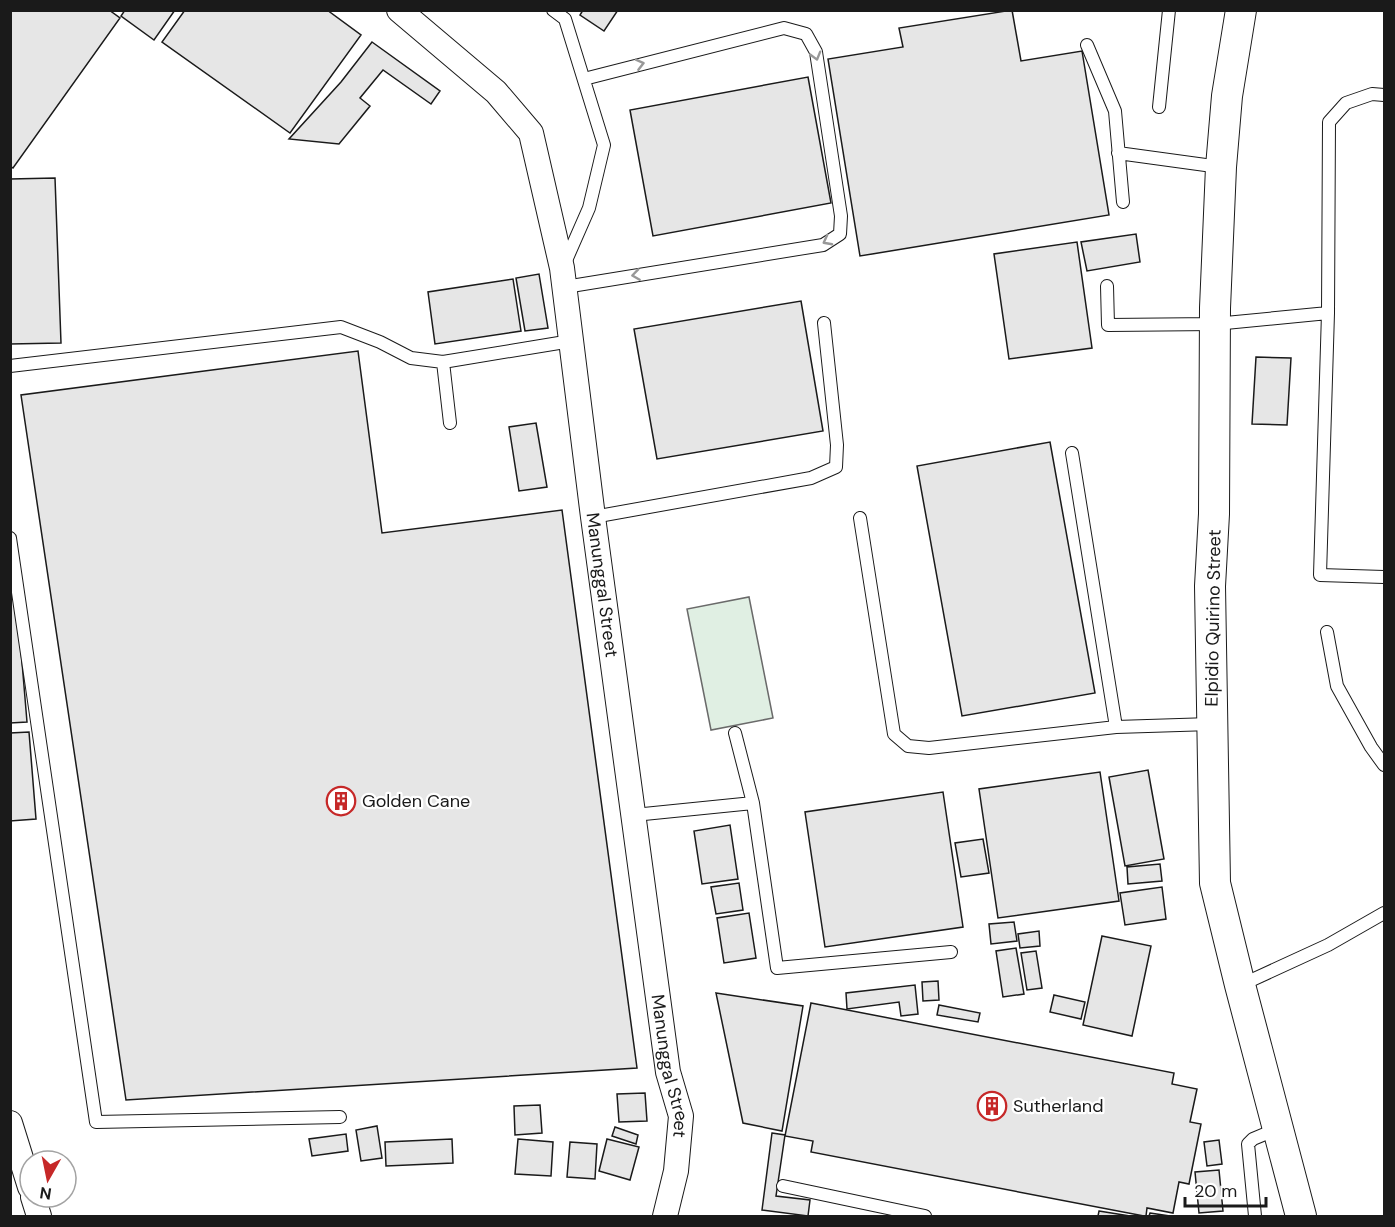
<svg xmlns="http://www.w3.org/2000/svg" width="1395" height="1227" font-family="'DM Sans',sans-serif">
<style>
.green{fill:#e0efe3;stroke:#6a6a6a;stroke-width:1.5}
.building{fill:#e6e6e6;stroke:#1a1a1a;stroke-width:1.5}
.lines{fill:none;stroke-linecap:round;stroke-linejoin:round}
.service-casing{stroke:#1a1a1a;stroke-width:14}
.minor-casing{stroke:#1a1a1a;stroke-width:26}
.tertiary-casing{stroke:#1a1a1a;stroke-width:32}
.service{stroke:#fff;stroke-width:12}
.minor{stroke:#fff;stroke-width:24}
.tertiary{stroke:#fff;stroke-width:30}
.oneway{stroke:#989898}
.labels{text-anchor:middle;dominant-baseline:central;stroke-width:4.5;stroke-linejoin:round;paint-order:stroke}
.street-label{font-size:18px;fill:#1a1a1a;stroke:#fff}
.poi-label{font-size:18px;fill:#1a1a1a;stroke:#fff;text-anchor:start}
</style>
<rect width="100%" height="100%" fill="#fff"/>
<path class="green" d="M749 597 773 718 711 730 687 609Z"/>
<path class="building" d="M10 10H109L120 18 13 168 10 166Z
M125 10H175L154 40 121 16Z
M185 10H327L361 35 290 133 162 42Z
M583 10H618L604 31 580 15Z
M1012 10 1021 61 1082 51 1109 215 860 256 828 59 903 47 899 28Z
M372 42 440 91 431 104 383 70 360 98 370 106 339 144 289 139 341 82Z
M808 77 831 203 653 236 630 110Z
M55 178 61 343 10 344V179Z
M1136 234 1140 262 1087 271 1081 242Z
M1077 242 1092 348 1009 359 994 254Z
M539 274 548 328 525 331 516 278Z
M513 279 521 331 435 344 428 292Z
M801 301 823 431 657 459 634 329Z
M358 351 382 533 562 510 637 1068 126 1100 21 395Z
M1256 357 1291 358 1287 425 1252 424Z
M536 423 547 487 519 491 509 427Z
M1050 442 1095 693 962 716 917 466Z
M10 578H15L27 722 10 723Z
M29 732 36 819 10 821V733Z
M1148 770 1164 859 1125 866 1109 777Z
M1100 772 1119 901 998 918 979 789Z
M943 792 963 927 825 947 805 812Z
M730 825 738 879 702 884 694 831Z
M983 839 989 873 961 877 955 843Z
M1160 864 1162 881 1128 884 1127 867Z
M739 883 743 910 716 914 711 887Z
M1162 887 1166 919 1125 925 1120 893Z
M749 913 756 958 724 963 717 918Z
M1014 922 1017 941 991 944 989 924Z
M1039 931 1040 946 1020 948 1018 934Z
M1102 936 1151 946 1132 1036 1083 1025Z
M1016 948 1024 994 1003 997 996 951Z
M1036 951 1042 988 1027 990 1021 953Z
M938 981 939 1000 923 1001 922 982Z
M915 985 918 1014 901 1016 899 1002 847 1009 846 993Z
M716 993 803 1006 782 1131 743 1123Z
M1054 995 1085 1002 1081 1019 1050 1012Z
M811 1003 1174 1073 1172 1084 1197 1089 1190 1122 1201 1124 1189 1184 1179 1182 1173 1213 1147 1208 1146 1216H1144L811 1152 813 1141 785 1136Z
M939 1005 980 1013 978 1022 937 1015Z
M645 1093 647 1121 619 1122 617 1094Z
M540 1105 542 1133 515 1135 514 1106Z
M377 1126 382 1158 361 1161 356 1130Z
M615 1127 638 1135 636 1144 612 1136Z
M772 1133 785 1135 776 1196 810 1200 808 1216 762 1210Z
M346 1134 348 1151 312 1156 309 1139Z
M452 1139 453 1163 386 1166 385 1142Z
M518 1139 553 1142 551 1176 515 1174Z
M607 1139 639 1147 630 1180 599 1171Z
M1219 1140 1222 1164 1207 1166 1204 1142Z
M570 1142 597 1144 595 1179 567 1177Z
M1219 1170 1223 1211 1199 1213 1195 1172Z
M1099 1211 1130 1216H1098Z
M1150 1213 1170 1216H1149Z"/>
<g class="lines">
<g class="service-casing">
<path id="service" d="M553 10 565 19 604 145 589 208 564 265
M1087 45 1115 111 1123 202
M1159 107 1169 10
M1118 153 1220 167
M1107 286 1108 325 1215 324 1328 313 1320 575 1384 577
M565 287 823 245 840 234 841 216 816 52 806 34 784 28 584 79
M1328 313 1329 122 1346 103 1372 94 1384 95
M443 362 450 423
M10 366 341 327 380 342 411 358 443 362 571 341
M1072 453 1116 727
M593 517 811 478 836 467 837 445 824 323
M860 518 894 734 908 746 929 748 1116 727 1211 724
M10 538 96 1122 340 1117
M1327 632 1337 686 1371 747 1384 765
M753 803 777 968 951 952
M634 815 753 803 735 733
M1241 985 1328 945 1384 913
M783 1186 925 1216
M1255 1216 1248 1144 1253 1139 1277 1129"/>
</g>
<g class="minor-casing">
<g id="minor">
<path id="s1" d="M399 10 496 92 531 133 562 268 593 517 668 1072 681 1116 676 1171 665 1216"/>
<path d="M10 1123 30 1187"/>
<path d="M33 1197 39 1216"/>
</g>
</g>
<g class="tertiary-casing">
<path id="tertiary" d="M1241 10 1227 96 1221 167 1215 308 1214 514 1210 586 1215 883 1240 985 1301 1216"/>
</g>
<use href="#service" class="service"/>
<use href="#minor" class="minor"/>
<use href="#tertiary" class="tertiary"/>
</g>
<defs><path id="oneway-chevron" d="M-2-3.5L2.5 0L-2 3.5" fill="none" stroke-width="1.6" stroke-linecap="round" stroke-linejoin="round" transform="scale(1.5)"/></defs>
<g class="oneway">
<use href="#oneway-chevron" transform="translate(816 56) rotate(74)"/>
<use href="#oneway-chevron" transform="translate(640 64) rotate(-14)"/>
<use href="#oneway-chevron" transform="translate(827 241) rotate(152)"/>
<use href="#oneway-chevron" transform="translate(636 275) rotate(172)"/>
</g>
<defs>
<g id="building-ring" transform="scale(1.5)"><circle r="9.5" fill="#fff" stroke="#c62828" stroke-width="1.5"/><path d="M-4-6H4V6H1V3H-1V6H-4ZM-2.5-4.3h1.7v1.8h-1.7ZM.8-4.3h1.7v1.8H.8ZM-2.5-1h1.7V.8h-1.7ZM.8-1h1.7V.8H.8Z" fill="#c62828"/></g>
</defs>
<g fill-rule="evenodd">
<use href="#building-ring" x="341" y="801"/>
<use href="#building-ring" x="992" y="1106"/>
</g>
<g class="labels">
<g class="street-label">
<text stroke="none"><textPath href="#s1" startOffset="639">Manunggal Street</textPath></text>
<text transform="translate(1213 618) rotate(-89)">Elpidio Quirino Street</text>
<text stroke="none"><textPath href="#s1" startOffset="1125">Manunggal Street</textPath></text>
</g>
<g class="poi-label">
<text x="362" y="801">Golden Cane</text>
<text x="1013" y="1106">Sutherland</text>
</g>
</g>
<rect width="1395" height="1227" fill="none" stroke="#1a1a1a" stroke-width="24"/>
<g transform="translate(48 1179) rotate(189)"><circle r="28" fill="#ffffff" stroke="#a3a3a3" stroke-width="1.5"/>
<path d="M0-4.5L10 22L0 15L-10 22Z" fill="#c62828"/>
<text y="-9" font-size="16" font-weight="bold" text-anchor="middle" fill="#1a1a1a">N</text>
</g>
<path d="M1185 1197v9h81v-9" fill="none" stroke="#1a1a1a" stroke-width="3"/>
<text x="1194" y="1197" font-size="18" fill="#1a1a1a" stroke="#ffffff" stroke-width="4.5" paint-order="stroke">20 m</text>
</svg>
